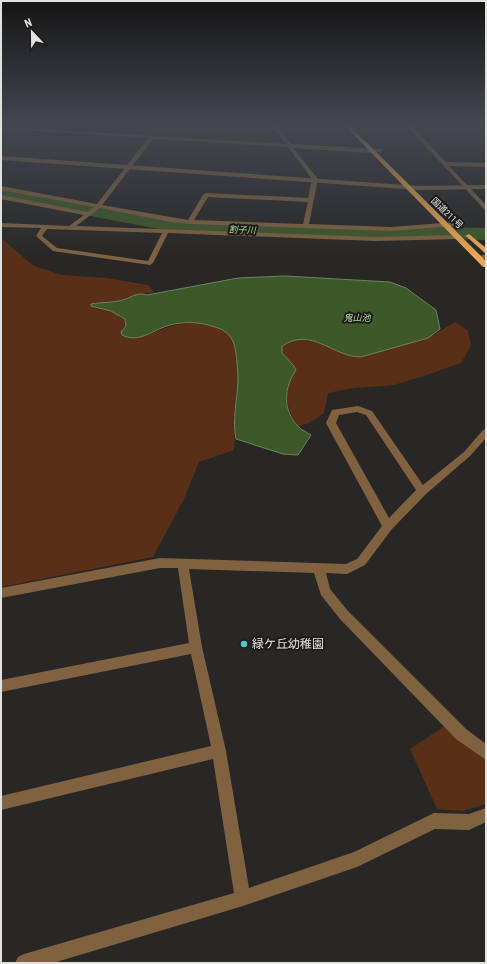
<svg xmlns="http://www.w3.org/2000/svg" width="487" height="964" font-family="'Roboto Condensed','Noto Sans JP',sans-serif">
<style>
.green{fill:#592f17}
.water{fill:#3d5829;stroke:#6e8160}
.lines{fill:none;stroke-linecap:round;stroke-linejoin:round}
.river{fill:#3d5829;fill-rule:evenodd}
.minor{fill:#806240;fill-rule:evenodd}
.tertiary{fill:#806240;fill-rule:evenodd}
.trunk{fill:#eca854;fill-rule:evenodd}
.poi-dot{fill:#52cdcf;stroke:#1e1d1b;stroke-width:1.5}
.labels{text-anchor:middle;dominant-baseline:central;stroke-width:4;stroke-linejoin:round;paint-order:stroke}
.far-street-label{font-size:9px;fill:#e1e1df;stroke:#1e1d1b}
.far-water-label{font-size:9px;font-style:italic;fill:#add98f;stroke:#1e1d1b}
.near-poi-label{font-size:12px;fill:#e1e1df;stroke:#1e1d1b;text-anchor:start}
</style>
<rect width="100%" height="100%" fill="#282725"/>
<path class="green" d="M1 238 34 266 62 275 106 278 148 285 154 292C149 294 144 292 139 294 134 295 130 298 125 299 114 302 99 301 91 306L111 311 125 319 126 326 122 329 127 338C146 339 163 326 182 324 195 322 213 322 224 330 245 344 237 393 234 414 233 427 236 438 234 450L199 462 183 501 153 557 1 587Z
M455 322 468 331 471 346 461 363 427 375 394 385 354 388 328 393 324 413 309 423 298 426C282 401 286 392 294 366L282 353V346L290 341 301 339 313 340 361 357 428 338Z
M445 726 486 759V804L463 811 437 809 410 749Z"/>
<path class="water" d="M285 276 390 282 406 288 436 310 440 329 428 338 361 357C332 357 312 326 282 346V353L294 366 296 370C284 388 282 409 298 426 301 430 307 432 311 435L298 455 283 454 236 439C232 420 237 401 238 381 238 370 237 359 235 348 233 337 226 330 215 327 199 322 187 321 170 325 154 329 139 344 122 335L121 332 126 326 125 319 111 311 91 306V304C103 302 114 303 126 299 133 296 139 292 147 295L238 278Z"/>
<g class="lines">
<path class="river" d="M1 189 164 218 214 223 398 228 422 226 486 228V240L422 238 398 240 214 235 164 230 1 199Z"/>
<path class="minor" d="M270 123H275L291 144 380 149 383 151 372 153 293 148 318 179 309 224 391 227 456 222 459 224 456 226 391 231 190 224 171 222 100 208 76 226 375 237 459 235 462 237 459 239 375 241 168 233 153 263 150 265 53 251 36 236 41 228 1 227V223L69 226 84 215 1 199V195L88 212 94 207 1 190V186L97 204 148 138 6 129 4 127 286 144ZM153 139 288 147 312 179 308 198 206 193 203 195 188 220 102 205ZM208 197 308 202 303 224 194 220ZM47 229 162 233 148 261 57 248 42 236Z
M404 123H409L446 162 486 163V167L449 166 486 205V211Z
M486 254V258L479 259 476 257Z
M358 406 372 411 423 485 464 452 483 430 486 429V438L470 456 426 494 392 529 365 565 347 574 326 573 330 589 348 611 466 729 486 744V760L456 739 340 619 321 595 314 573 189 569 202 647 226 751 249 888 354 852 434 813 469 814 486 808V822L469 830 435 829 357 867 243 906 53 963H15L18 957 24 954 234 893 213 759 1 810V796L211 746 191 654 1 692V680L189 643 178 568H160L1 598V588L160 558 346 564 357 559 382 526 326 423 332 410ZM357 412 366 415 416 490 389 518 336 423 339 415Z"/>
<path class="tertiary" d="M1 156 419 186 486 185V189L419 190 1 160Z"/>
<path class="trunk" d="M342 123H347L486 261V267H483Z
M469 234 486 248V254L467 237 465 236Z"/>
</g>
<linearGradient id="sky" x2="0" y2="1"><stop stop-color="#161514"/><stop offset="0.48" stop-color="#424751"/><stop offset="1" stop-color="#424751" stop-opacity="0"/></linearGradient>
<rect width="487" height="258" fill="url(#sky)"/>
<circle class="poi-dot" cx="244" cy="644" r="4"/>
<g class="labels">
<g class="far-street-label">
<text transform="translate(447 213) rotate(44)">国道211号</text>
</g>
<g class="far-water-label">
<text transform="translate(242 230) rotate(2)">割子川</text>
<text x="357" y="318">鬼山池</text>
</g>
<g class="near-poi-label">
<text x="252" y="644">緑ケ丘幼稚園</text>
</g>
</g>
<rect width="487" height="964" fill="none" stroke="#e1e1df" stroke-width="4"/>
<g transform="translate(32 32) rotate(338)" stroke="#1e1d1b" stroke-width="3" paint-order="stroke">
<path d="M0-3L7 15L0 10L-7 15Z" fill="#e1e1df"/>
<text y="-6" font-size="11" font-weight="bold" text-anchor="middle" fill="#e1e1df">N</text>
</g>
</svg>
